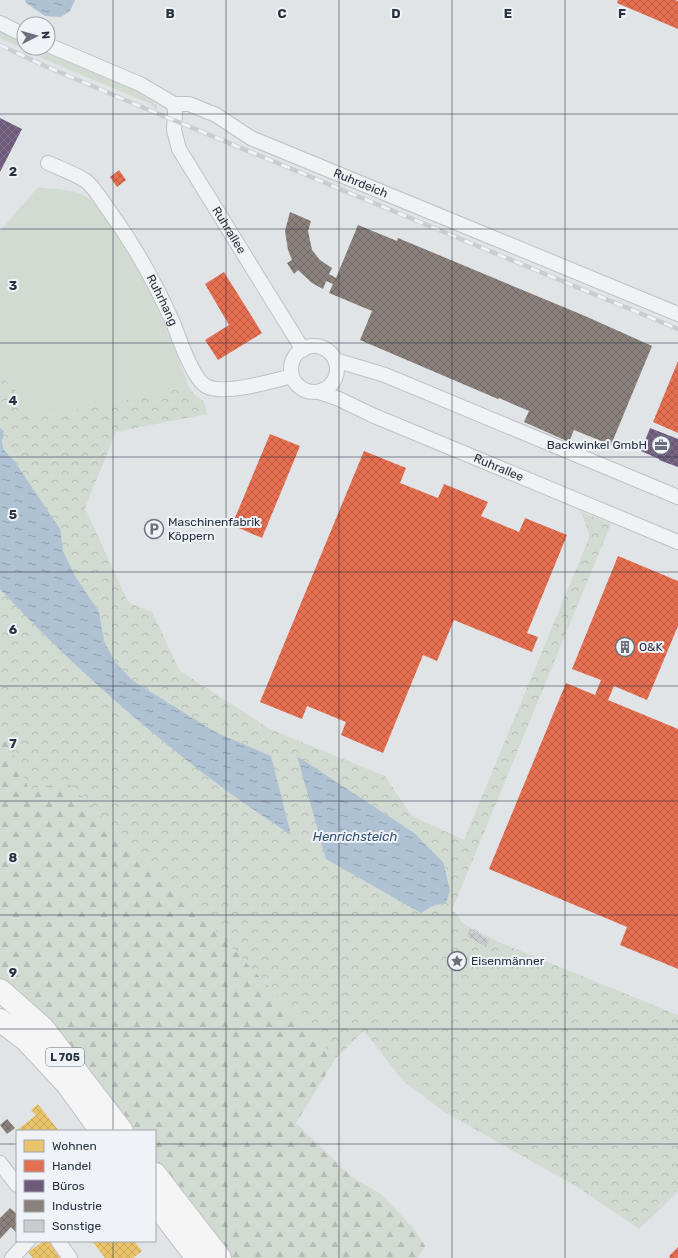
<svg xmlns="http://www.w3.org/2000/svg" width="678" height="1258" font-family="Rubik,sans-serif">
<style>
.grass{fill:#d2dbd2}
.forest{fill:url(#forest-firs)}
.park{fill:url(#park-crowns)}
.water{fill:url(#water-ripples)}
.homes{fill:url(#homes-cross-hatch)}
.shops{fill:url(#shops-cross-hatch)}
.offices{fill:url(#offices-cross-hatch)}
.industry{fill:url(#industry-cross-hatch)}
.building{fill:url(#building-cross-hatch)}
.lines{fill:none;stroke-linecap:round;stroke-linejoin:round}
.street-casing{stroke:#bfc2c5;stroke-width:16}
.primary-casing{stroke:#bdc1c5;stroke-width:24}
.street{stroke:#f1f2f3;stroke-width:14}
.primary{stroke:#f5f5f6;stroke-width:22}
.rail-casing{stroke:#caccce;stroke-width:4.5}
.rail{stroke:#eff2f6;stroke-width:3;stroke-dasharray:9;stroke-linecap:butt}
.grid{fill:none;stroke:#283241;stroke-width:1;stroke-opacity:0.55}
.labels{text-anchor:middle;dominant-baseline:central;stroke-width:4;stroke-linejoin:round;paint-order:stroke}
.shield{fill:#eff2f6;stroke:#646c77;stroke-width:1}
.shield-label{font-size:11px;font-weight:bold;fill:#283241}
.street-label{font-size:12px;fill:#283241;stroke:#eff2f6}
.poi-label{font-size:12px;fill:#283241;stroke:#eff2f6;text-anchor:start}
.water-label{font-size:13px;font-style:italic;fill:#305376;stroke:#eff2f6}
.grid-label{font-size:13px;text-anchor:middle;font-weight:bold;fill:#283241;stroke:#eff2f6;stroke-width:4;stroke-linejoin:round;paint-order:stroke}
</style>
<defs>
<pattern id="forest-firs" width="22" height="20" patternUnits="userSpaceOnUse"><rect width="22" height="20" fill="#d2dbd2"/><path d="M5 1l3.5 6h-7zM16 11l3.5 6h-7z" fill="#b4bcb6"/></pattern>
<pattern id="park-crowns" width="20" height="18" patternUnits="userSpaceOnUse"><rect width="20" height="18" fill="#d2dbd2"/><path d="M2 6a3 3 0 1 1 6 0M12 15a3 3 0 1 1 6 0" fill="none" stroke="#b4bcb6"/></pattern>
<pattern id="water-ripples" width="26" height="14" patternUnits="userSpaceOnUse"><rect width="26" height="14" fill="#afc2d3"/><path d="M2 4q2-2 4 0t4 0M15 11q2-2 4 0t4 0" fill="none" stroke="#8e9ead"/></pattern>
<pattern id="homes-cross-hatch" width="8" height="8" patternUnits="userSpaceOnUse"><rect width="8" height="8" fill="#e9c46a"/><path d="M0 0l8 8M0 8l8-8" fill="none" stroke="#c8a95d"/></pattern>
<pattern id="shops-cross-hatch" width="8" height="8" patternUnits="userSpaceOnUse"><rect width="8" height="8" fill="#e76f51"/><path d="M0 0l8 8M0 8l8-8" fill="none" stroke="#bb5c45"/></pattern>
<pattern id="offices-cross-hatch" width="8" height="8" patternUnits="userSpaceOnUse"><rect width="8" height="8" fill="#6d597a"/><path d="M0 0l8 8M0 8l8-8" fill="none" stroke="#81738d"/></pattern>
<pattern id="industry-cross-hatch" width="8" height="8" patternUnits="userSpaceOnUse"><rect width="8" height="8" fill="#8a817c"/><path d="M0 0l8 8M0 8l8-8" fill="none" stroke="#716a67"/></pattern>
<pattern id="building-cross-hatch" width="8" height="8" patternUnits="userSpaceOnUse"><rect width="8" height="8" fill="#c9cccf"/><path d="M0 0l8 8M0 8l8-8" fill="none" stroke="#adb0b3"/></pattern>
</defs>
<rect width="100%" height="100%" fill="#e1e4e7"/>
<path class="grass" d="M0 30 24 41V48H39L135 90 157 105V110L149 103 57 65 0 38Z
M38 187C53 190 72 188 85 196 96 202 102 214 109 223 145 273 168 330 189 387L31 419 17 392 0 375V231Z"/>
<path class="forest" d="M0 732 7 741 68 783 191 904 336 1058 296 1123 352 1177 381 1194 414 1229 425 1246 418 1258H232L155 1158V1131H135L101 1085 0 981Z"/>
<path class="park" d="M0 375 17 392 31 419 189 387 194 394 204 402 207 414 116 432 85 508 128 602 152 612 180 671 270 729 385 776 412 816 464 840 589 538V533L581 512 611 524 452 910 458 915 462 923 499 942 678 1015V1192L639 1229 579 1188 446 1113 403 1081 364 1031 336 1058 191 904 68 783 29 789 7 741 0 732Z"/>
<path class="water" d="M25 0H75L70 11 61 17 45 16 26 3Z
M0 428 4 431C0 443 2 452 13 459L60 529 63 551 75 576 99 612 104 641 115 662 133 681 217 733 271 756 291 835C263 816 234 797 207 776 133 719 63 657 0 589Z
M297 756 414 833 443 862 450 890 446 903 432 906 421 913 326 859Z"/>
<path class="homes" d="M38 1104 59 1131H16L36 1115 31 1110Z
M44 1241H49L60 1258H33L28 1252Z
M92 1241H134L142 1251 133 1258H105Z"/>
<path class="shops" d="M618 0H675L678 1V29L617 3Z
M119 170 126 180 117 187 110 177Z
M224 272 262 333 218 360 205 340 229 325 205 284Z
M678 361V433L653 422Z
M270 434 300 446 262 538 232 525Z
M364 451 406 468 400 483 438 498 444 484 488 502 481 516 519 532 525 518 567 535 527 633 538 637 532 652 454 620 437 661 423 655 383 753 341 735 346 722 307 706 302 719 260 702Z
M618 556 678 581V626L647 700 614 686 608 700 678 729V969L620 945 627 927 489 869 566 683 595 695 601 680 572 669Z
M678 1247V1258H670L669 1256Z"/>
<path class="offices" d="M0 118 22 129 0 172Z
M650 428 678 439V467L659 460V459L641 451Z"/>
<path class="industry" d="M290 212 311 221 308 231 312 250 320 260 332 268 329 274 336 278 358 225 397 241 398 238 585 316 652 346 611 445 574 430 569 442 524 422 529 411 499 398 498 399 360 340 372 311 329 293 333 284 326 281 323 289 312 283 298 270 294 274 287 263 292 260 288 250 285 231Z
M7 1119 15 1128 7 1134 0 1125Z
M10 1208 17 1214V1233L11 1227 0 1239V1218Z"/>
<path class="building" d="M470 929 489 940 486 947 467 936Z"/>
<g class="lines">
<g class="street-casing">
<g id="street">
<path d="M0 23 24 35"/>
<path id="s1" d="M48 45 140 84 174 104H189L216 115 251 138 678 314"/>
<path id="s2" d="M174 104 175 113 174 130 179 149 303 350"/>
<path id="s3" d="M48 163C57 167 78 175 86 181 94 187 102 201 108 209 135 246 156 284 174 325 179 339 194 380 206 386 223 396 273 381 292 376"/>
<circle cx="314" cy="369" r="23"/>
<path d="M335 360 385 375 678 497"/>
<path id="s4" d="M319 392 339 399 372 415 678 542"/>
<path d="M0 1163 17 1185"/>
<path d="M58 1241 70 1258"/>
<path d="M12 1258 28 1241"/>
</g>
</g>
<g class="primary-casing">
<path id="primary" d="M0 990 43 1028 122 1131
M0 1020 26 1040 67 1084 101 1131
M155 1174 220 1258
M155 1203 197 1258"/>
</g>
<use href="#street" class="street"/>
<use href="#primary" class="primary"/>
<g class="rail-casing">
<path id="rail" d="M0 45 45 66 130 102 678 329"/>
</g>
<use href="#rail" class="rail"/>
</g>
<path class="grid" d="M113 0V1131M226 0V1258M339 0V1258M452 0V1258M565 0V1258M0 114H678M0 229H678M0 343H678M0 457H678M0 572H678M0 686H678M0 801H678M0 915H678M0 1029H678M0 1144H17M155 1144H678M113 1241V1258"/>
<defs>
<g id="office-ring" transform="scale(1)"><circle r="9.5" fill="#eff2f6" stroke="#69707b" stroke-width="1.5"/><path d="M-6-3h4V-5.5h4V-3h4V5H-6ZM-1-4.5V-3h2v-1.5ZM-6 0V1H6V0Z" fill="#69707b"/></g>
<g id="parking-ring" transform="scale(1)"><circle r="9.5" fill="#eff2f6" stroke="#69707b" stroke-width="1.5"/><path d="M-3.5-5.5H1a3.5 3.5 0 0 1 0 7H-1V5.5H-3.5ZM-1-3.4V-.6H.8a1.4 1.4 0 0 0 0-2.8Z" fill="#69707b"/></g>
<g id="building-ring" transform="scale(1)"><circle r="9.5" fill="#eff2f6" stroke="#69707b" stroke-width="1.5"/><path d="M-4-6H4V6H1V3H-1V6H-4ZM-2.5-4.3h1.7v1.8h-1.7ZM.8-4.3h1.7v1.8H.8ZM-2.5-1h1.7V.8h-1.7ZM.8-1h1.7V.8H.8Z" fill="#69707b"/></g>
<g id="sight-ring" transform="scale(1)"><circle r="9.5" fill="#eff2f6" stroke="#69707b" stroke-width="1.5"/><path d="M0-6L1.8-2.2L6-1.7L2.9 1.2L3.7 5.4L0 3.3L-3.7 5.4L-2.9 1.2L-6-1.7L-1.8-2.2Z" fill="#69707b"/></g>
</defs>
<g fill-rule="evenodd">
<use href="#office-ring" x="661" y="445"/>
<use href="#parking-ring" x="154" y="529"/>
<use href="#building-ring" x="625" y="647"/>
<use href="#sight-ring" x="457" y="961"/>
</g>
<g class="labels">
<rect class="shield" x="46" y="1048" width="38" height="18" rx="3"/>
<g class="shield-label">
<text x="65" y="1057">L 705</text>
</g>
<g class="street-label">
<text stroke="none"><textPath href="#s1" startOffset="344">Ruhrdeich</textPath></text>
<text stroke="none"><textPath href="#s2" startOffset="141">Ruhrallee</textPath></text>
<text stroke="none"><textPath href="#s3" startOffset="184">Ruhrhang</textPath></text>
<text stroke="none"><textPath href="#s4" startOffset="195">Ruhrallee</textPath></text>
</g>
<g class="poi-label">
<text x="647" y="445" text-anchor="end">Backwinkel GmbH</text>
<text x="168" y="522">Maschinenfabrik<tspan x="168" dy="14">Köppern</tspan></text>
<text x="639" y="647">O&amp;K</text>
<text x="471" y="961">Eisenmänner</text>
</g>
<g class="water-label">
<text x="355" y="836">Henrichsteich</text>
</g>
</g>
<g class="grid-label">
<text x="170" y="18">B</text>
<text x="282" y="18">C</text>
<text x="396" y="18">D</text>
<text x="508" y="18">E</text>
<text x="622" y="18">F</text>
<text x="13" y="176">2</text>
<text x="13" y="290">3</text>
<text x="13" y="405">4</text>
<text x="13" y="519">5</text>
<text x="13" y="634">6</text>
<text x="13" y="748">7</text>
<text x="13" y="862">8</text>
<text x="13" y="977">9</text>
</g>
<rect x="16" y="1130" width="140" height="112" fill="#eff2f6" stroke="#9fa5ae"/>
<rect x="24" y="1140" width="20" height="12" fill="#e9c46a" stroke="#9fa5ae"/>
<text x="52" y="1150" font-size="12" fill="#283241">Wohnen</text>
<rect x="24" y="1160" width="20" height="12" fill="#e76f51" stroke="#9fa5ae"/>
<text x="52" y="1170" font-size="12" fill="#283241">Handel</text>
<rect x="24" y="1180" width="20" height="12" fill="#6d597a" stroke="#9fa5ae"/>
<text x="52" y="1190" font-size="12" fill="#283241">Büros</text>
<rect x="24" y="1200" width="20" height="12" fill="#8a817c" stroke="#9fa5ae"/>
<text x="52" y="1210" font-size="12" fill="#283241">Industrie</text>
<rect x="24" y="1220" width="20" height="12" fill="#c9cccf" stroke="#9fa5ae"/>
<text x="52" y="1230" font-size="12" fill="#283241">Sonstige</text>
<g transform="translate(36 36) rotate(84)"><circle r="19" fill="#eff2f6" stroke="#9fa5ae"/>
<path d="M0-3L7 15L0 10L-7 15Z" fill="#69707b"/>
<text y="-6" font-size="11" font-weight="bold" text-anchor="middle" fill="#283241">N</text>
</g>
</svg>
